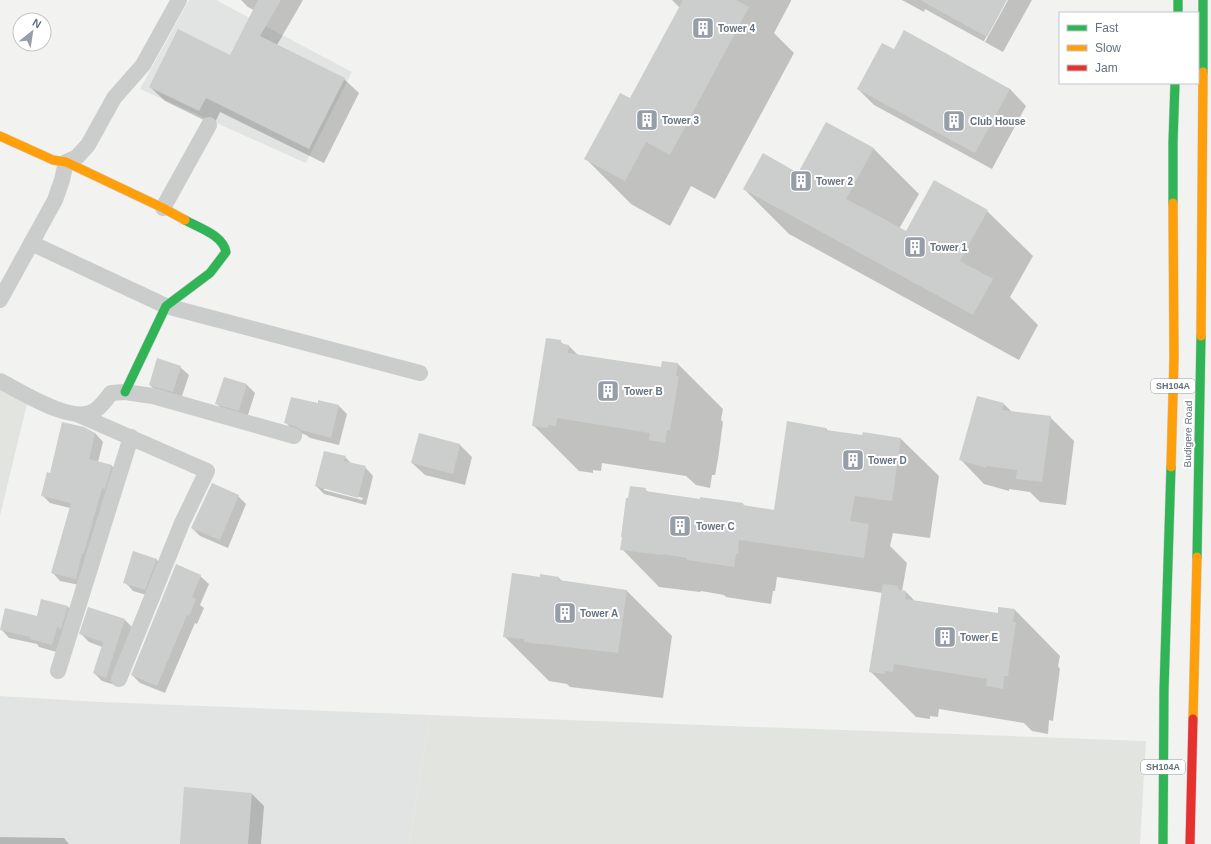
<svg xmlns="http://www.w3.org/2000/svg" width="1211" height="844" font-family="Arial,sans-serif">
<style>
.built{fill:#e2e4e3}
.green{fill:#e2e5df}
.shadow{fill:#0003;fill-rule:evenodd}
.building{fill:#cccdcd}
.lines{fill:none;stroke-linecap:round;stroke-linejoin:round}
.fast-casing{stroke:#cecfcf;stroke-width:10}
.slow-casing{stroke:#cecfcf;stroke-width:10}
.jam-casing{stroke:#cecfcf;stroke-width:10}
.street{stroke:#cbcccc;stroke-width:16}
.fast{stroke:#30b455;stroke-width:9}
.slow{stroke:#ff9f0a;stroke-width:9}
.jam{stroke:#e5322d;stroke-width:9}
.labels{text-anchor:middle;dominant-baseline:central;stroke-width:4;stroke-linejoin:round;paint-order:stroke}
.shield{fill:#fff;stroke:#929ca5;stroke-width:1}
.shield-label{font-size:9px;font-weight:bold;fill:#64717f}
.poi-label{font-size:10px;font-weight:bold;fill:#64717f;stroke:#fff;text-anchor:start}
.street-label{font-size:10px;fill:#64717f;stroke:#fff}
</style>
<rect width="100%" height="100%" fill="#f2f3f1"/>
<path class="built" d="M189 0H216L352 72 306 163 140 89Z
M0 696 101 702 430 715 409 844H0Z"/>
<path class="green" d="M0 388 27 404 0 516Z
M430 715 1146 741 1140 844H409Z"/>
<path class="shadow" d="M241 0H303L277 45 344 79 359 93 324 163 220 112 214 125 165 101 150 87 231 57 254 10 248 7Z
M672 0H791V1L774 33 794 53 715 199 691 186 670 226 631 204 586 159 630 100 680 8Z
M902 0H1006L984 41 985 42 1008 0H1032L1003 52 925 9 924 12Z
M894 50 1010 89 1026 106 992 169 874 105 858 89Z
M873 148 919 194 899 229 907 233 987 211 1033 256 1010 297 1038 325 1019 360 789 234 744 189 799 174Z
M560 341 564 345 569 346 579 356 661 368 678 364 723 409 721 420 723 422 718 459 715 475H712L710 488 696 485 686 476 602 463 601 471 593 470V473L579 471 534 426Z
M180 367 189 375 181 399 158 393 150 385Z
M224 378 247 385 255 393 247 418 225 412 217 404Z
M1004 404 1012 412 1050 417 1074 441 1066 505 1040 502 1030 492 1009 489V491L984 484 961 460Z
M318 405 339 406 347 414 339 445 310 438 306 435 294 431 286 423Z
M826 428 828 431 863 436 901 439 939 476 930 538 893 533 890 546 907 563 902 591 906 592 915 601 998 614 1015 610 1060 656 1058 666 1060 669 1053 721 1049 720 1048 734 1032 731 1024 723 939 709 938 717 930 716V719L916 717 870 671 883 593 777 577 775 591H773L771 604 726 597 724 595 701 591 700 592 659 587 622 549 645 489 648 492 701 500 743 504 745 506 775 511Z
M95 433 103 442 98 462 112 466 120 474 84 586 60 581 52 572 70 508 50 503 42 495 50 474Z
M420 434 460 445 472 457 465 485 425 475 412 463Z
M345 457 352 464 365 467 373 476 366 505 324 494 316 486ZM324 488 363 498 362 500 324 490Z
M238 496 246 504 228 548 200 536 192 528Z
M134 552 157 560 165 568 153 597 133 591 125 582Z
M200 576 209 584 200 605 204 608 197 624 195 623 165 693 140 683 132 675Z
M558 577 562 581 627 591 672 636 663 698 570 687 567 684 549 681 504 636 540 578Z
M42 600 68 607 76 615 60 653 39 647 37 644 9 638 1 629 37 617Z
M125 620 133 628 115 685 102 681 94 673 102 647 89 642 81 634Z
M252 794 264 806 261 844H181Z
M0 837 64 838 69 844H0Z"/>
<path class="building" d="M258 0H281L260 36 345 78 309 149 206 98 199 111 149 87 178 29 230 55Z
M683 0H736L749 7 670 155 646 142 625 181 584 159 620 93 630 98Z
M920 0H1007L987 37Z
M904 30 1010 89 975 153 857 89 882 43 894 49Z
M826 122 874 148 846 199 886 220 906 231 934 180 988 210 960 261 993 279 973 315 743 189 763 153 798 173Z
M546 338 561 340 560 343 569 345 568 353 661 367 662 361 678 363 676 376H679L673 413 670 430H667L665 443 649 440 650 433 557 418 556 426 548 425V428L532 426Z
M157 358 181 366 173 392 149 385Z
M224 377 247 384 239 411 215 404Z
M977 396 1004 403 1002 410 1051 416 1042 482 1016 479 1017 470 986 466V468L959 460Z
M291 397 318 403V400L339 405 331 438 301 430 297 427 284 423Z
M787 421 826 428V430L862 435 863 432 901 438 892 501 855 496 850 521 869 524 864 558 739 540 738 554H736L734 567 687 560V558L663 554V555L620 550 622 537H621L626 498H628L630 486 646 488 645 491 700 499V497L743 503V505L774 510Z
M62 422 84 427 95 433 89 459 112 465 105 489 102 488 84 553H82L76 579 51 573 71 503 41 496 47 472 50 473Z
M419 433 460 444 453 474 411 463Z
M324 451 346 456 344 461 366 466 358 498 315 486Z
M212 483 239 495 220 540 191 528Z
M133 551 157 559 145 590 123 583Z
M176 564 201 575 192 597 196 599 189 616 187 615 157 686 131 675Z
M512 573 540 577V574L559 577 558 580 566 581 627 590 618 653 524 642V639L503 637Z
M883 584 898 586 897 589 906 591 905 599 998 613V607L1015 609 1013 622H1016L1008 676H1004L1003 689 986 686 987 679 894 664 893 672 885 671V674L869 672Z
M41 599 68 606 61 629 57 627 52 645 30 639V637L0 630 5 608 37 616Z
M88 607 125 619 106 678 93 673 103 642 79 634Z
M184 787 252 793 248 844H180Z"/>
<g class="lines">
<g class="fast-casing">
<path id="fast" d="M1178 0V13
M1203 72V0
M1173 203V142L1175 83
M125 392 166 306 210 273 226 252C223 235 199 228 185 220
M1197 557 1201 336
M1163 844 1164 690 1171 467"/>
</g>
<g class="slow-casing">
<path id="slow" d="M0 136 53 160 66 162 163 208 185 220
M1201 336 1203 72
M1171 467 1174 358 1173 203
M1193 719 1197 557"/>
</g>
<g class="jam-casing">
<path id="jam" d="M1190 844 1193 719"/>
</g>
<path class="street" d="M163 208 209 125
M31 243 166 306 420 373
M0 300 55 200 62 180 66 162 77 157 88 145 114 98 143 65 179 0
M0 381C20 391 73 425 94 411 101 407 106 400 111 393L125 392 153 396 294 436
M79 415 207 471 182 523 119 679
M58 671 131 437"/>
<use href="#fast" class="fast"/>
<use href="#slow" class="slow"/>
<use href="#jam" class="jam"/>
</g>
<defs>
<g id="building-square" transform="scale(1.15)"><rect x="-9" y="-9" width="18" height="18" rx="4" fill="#969ea7" stroke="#fff"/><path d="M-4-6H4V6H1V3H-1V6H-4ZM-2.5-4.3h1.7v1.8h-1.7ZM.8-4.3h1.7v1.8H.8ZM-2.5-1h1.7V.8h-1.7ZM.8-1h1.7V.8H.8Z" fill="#fff"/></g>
</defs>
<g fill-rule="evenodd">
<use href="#building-square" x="703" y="28"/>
<use href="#building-square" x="647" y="120"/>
<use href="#building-square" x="954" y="121"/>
<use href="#building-square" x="801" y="181"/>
<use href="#building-square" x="915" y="247"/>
<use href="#building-square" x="608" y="391"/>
<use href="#building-square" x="853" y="460"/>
<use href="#building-square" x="680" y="526"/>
<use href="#building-square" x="565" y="613"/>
<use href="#building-square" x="945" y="637"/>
</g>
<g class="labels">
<g class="shield">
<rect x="1151" y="379" width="44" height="14" rx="3"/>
<rect x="1141" y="760" width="44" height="14" rx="3"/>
</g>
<g class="shield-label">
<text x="1173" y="386">SH104A</text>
<text x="1163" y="767">SH104A</text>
</g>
<g class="poi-label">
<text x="718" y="28">Tower 4</text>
<text x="662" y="120">Tower 3</text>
<text x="970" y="121">Club House</text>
<text x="816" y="181">Tower 2</text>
<text x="930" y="247">Tower 1</text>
<text x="624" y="391">Tower B</text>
<text x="868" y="460">Tower D</text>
<text x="696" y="526">Tower C</text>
<text x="580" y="613">Tower A</text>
<text x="960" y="637">Tower E</text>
</g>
<g class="street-label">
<text transform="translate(1188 434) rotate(-89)">Budigere Road</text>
</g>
</g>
<rect x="1059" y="12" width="140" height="72" fill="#ffffff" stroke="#c1c6cc"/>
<rect x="1067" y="25" width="20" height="6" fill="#30b455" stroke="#c1c6cc"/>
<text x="1095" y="32" font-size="12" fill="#64717f">Fast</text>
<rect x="1067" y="45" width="20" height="6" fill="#ff9f0a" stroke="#c1c6cc"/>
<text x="1095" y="52" font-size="12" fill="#64717f">Slow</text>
<rect x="1067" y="65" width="20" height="6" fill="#e5322d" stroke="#c1c6cc"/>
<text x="1095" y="72" font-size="12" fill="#64717f">Jam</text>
<g transform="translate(32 32) rotate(30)"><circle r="19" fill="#ffffff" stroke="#c1c6cc"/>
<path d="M0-3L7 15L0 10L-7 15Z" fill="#969ea7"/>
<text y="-6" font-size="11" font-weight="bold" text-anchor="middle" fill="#64717f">N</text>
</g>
</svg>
